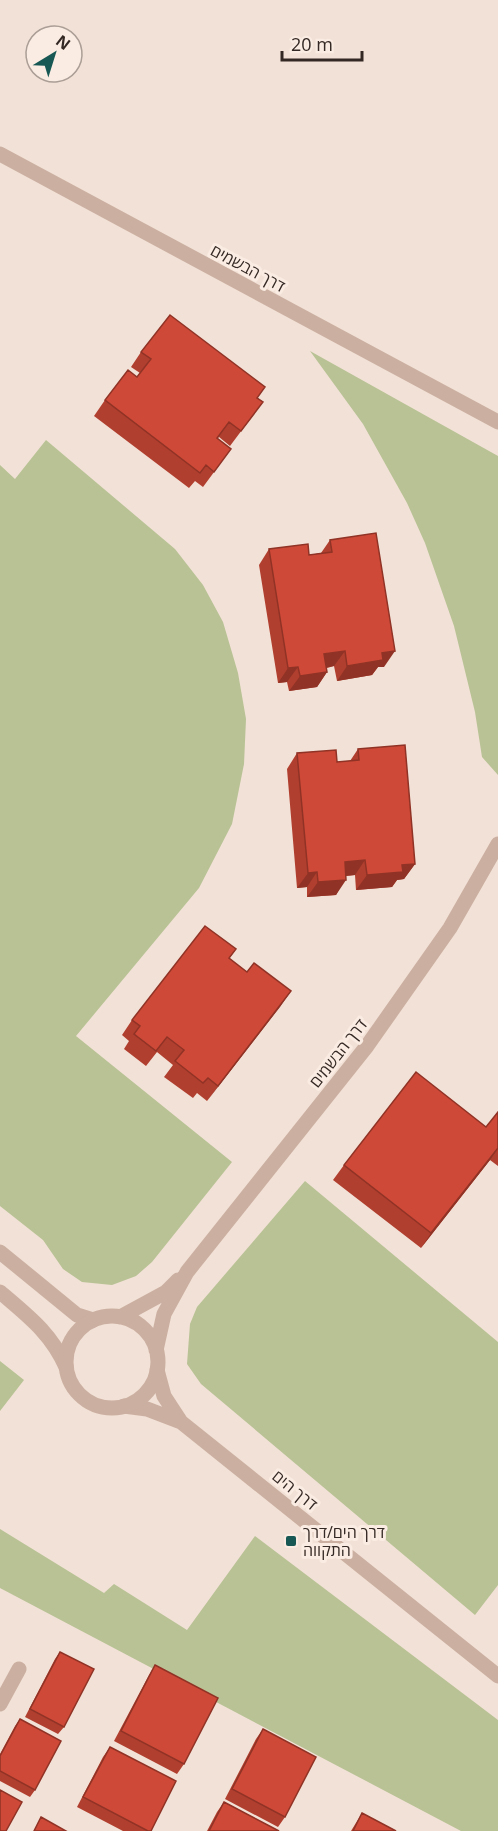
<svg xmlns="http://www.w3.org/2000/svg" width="498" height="1831" font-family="'Open Sans',Heebo,sans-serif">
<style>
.green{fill:#b8c295}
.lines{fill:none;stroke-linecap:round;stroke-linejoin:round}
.minor{stroke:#cbafa1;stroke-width:15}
.tertiary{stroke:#cbafa1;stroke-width:15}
.wall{fill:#b13f2f}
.shaded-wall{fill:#903326}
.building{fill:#ce4937;stroke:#903326;stroke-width:1.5}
.poi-dot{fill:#185854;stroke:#faece2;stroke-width:2}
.labels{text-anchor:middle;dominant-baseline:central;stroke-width:6;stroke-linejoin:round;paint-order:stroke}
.street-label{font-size:16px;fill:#342824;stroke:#faece2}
.poi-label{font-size:16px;fill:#342824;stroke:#faece2;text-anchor:start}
</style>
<rect width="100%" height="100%" fill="#f2e1d6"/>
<path class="green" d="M310 351 498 456V775L482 757 475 712 454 626 425 543 407 503 363 424Z
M46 440 175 549 203 585 223 622 238 673 246 719 244 764 232 824 199 888 76 1036 232 1162 152 1262 136 1276 112 1285 82 1282 63 1269 43 1240 0 1206V465L15 479Z
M305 1181 498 1342V1585L475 1615 201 1384 187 1364 190 1324 197 1307Z
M0 1361 24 1380 0 1411Z
M0 1529 104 1593 114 1584 187 1630 255 1536 498 1720V1831H461L0 1588Z"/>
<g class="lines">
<path class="minor" d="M0 1252 77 1315 93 1320
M0 1292C28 1316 51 1333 66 1367
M157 1370 164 1396 181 1422 498 1676
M124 1406 147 1409 181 1422
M0 1704 19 1669"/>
<path class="tertiary" d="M0 154 498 422
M66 1362a46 46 0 1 1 92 0a46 46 0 1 1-92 0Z
M120 1317 166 1292 178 1280
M156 1350 164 1314 187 1272 367 1046 450 928 498 844"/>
</g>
<path class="wall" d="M141 352 258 398 263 402 230 446 219 437 217 439 220 464 203 487 195 481 189 488 94 416 105 400 137 377 140 373 131 367Z
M330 540 384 667H378L372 675 337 681 334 666 327 668V672L317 687 289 691 287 682 278 683 259 565 269 549 309 555 321 553Z
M358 749 415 864 404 879 397 880 392 887 356 890 355 875 346 876 336 895 307 897V887L297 888 287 769 297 753 337 762 350 761Z
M236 949 229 959 247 972 291 991 207 1101 197 1093 193 1098 164 1077 173 1065 157 1052 146 1066 124 1049 129 1041 122 1035 132 1020Z
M498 1112V1166L490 1160 421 1248 333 1180 344 1165 486 1127Z
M60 1652 64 1727 58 1734 25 1717 55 1659Z
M155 1665 184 1764 177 1774 114 1741 149 1675Z
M20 1719 35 1790 30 1797 0 1781V1754L15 1726Z
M263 1729 285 1817 278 1827 225 1799 256 1739Z
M110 1747 151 1831H123L77 1807 103 1757Z
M224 1802 279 1831H207L217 1812Z
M362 1813 396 1831H351Z"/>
<path class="shaded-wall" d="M345 651 334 666 314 670 324 654Z
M395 651 384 667H378L372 675 337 681 347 666 382 653Z
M298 667 287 682 278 683 288 668Z
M327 672 317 687 289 691 300 676Z
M365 860 355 875 334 877 345 862Z
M415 864 404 879 397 880 392 887 356 890 367 875 402 865Z
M317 872 307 887 297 888 308 873Z
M346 880 336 895 307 897 318 882Z
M291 991 280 1007 207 1101 218 1086Z
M498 1148 490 1160 421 1248 431 1233Z"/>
<path class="building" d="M170 315 265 387 257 398 263 402 241 431 229 422 217 438 231 449 214 472 206 465 200 473 105 400 128 370 137 377 151 359 141 352Z
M376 533 395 651 382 653 383 660 347 666 345 651 324 654 327 672 300 676 298 667 288 668 269 549 308 544 309 555 332 552 330 540Z
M405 745 415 864 402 865 403 872 367 875 365 860 345 862 346 880 318 882 317 872 308 873 297 753 336 750 337 762 359 760 358 749Z
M205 926 236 949 229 958 247 972 254 963 291 991 218 1086 208 1078 203 1083 175 1061 184 1050 167 1037 156 1051 134 1034 140 1026 132 1020Z
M416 1072 486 1127 498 1112V1148L431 1233 344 1165Z
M60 1652 94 1669 64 1727 30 1709Z
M155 1665 218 1698 184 1764 121 1731Z
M20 1719 61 1741 35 1790 0 1771V1756Z
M263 1729 316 1757 285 1817 232 1789Z
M110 1747 176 1781 151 1831H148L83 1797Z
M0 1790 22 1802 6 1831H0Z
M224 1802 279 1831H209Z
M362 1813 396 1831H353Z
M41 1817 66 1831H34Z"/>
<rect class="poi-dot" x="285" y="1535" width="12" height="12" rx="3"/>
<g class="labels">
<g class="street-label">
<text transform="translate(248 268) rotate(28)">דרך הבשמים</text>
<text transform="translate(338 1053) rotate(-52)">דרך הבשמים</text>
<text transform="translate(295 1490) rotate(39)">דרך הים</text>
</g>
<g class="poi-label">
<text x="303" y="1532">דרך הים/דרך<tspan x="303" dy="18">התקווה</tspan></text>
</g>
</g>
<g transform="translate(54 54) rotate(38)"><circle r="28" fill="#faece2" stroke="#ab9e96" stroke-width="1.5"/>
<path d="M0-4.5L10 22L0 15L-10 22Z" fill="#185854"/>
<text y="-9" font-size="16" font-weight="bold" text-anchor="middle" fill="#342824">N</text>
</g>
<path d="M282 51v9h80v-9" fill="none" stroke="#342824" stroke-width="3"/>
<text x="291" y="51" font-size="18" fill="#342824" stroke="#faece2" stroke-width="4.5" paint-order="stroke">20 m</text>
</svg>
